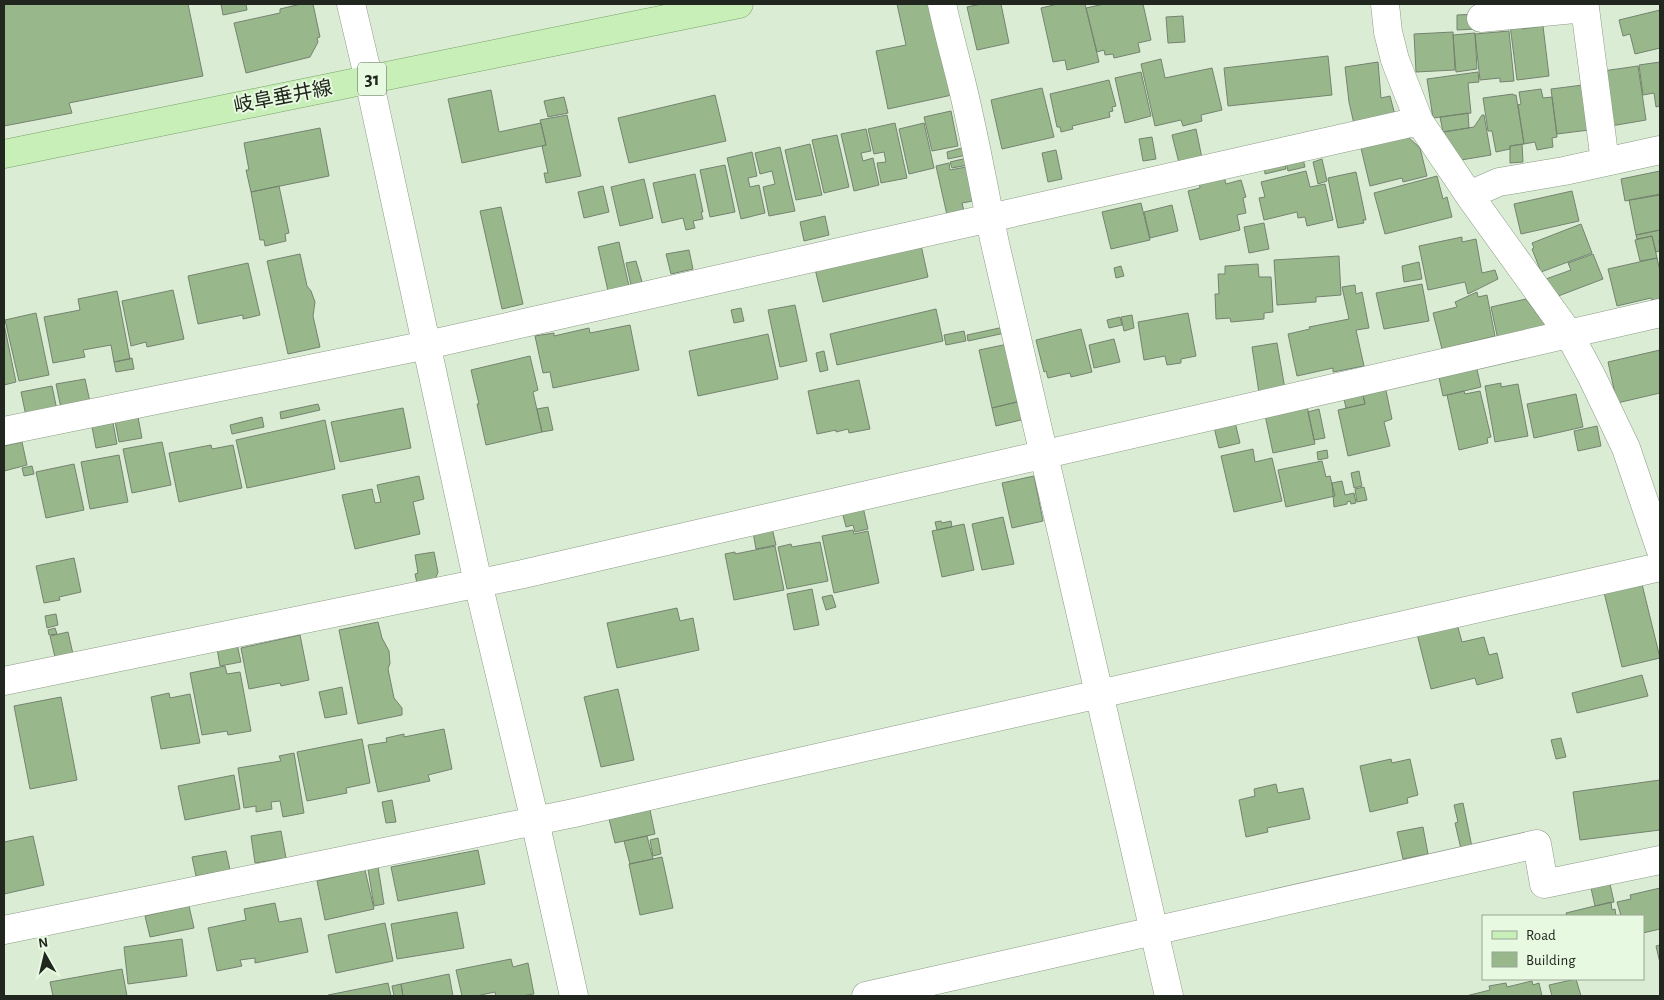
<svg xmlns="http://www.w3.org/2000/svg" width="1664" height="1000" font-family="'Alegreya Sans','Noto Sans JP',sans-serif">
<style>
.building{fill:#98b88c;stroke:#74836f}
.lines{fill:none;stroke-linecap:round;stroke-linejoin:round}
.minor-casing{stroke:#8b9a85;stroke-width:29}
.major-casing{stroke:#77a265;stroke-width:29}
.minor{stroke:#fff;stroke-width:28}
.major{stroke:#c9efb9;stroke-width:28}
.labels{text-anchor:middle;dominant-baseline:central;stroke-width:4;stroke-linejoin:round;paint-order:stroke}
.shield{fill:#e8f9e2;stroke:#5d6659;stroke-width:1}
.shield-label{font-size:19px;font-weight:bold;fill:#21271e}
.street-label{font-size:20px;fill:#21271e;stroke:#e8f9e2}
</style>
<rect width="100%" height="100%" fill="#dbecd5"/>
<path class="building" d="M4 4H188L203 76 69 103 72 113 4 126Z
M221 4H246L247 10 223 15Z
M301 4H313L320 37 317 38 318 42 310 57 246 73 234 23 280 13V9Z
M897 4H933L952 95 888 109 876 51 906 45Z
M981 4H1001L1009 43 977 50 967 7Z
M1058 4H1085L1099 62 1067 70 1065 60 1053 62 1041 8Z
M1104 4H1143L1151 40 1138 43 1140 52 1114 58 1113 54 1105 55 1104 50 1097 52 1086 8Z
M1660 10V48L1635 54 1630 34 1623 36 1619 20Z
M1478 14 1475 29 1457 30V15Z
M1183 16 1185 42 1168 43 1166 17Z
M1522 24V29L1543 26 1549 76 1517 80 1510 25Z
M1509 31 1514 81 1500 82V78L1480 80 1475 34Z
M1453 32 1455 70 1416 72 1414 34Z
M1475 33 1477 69 1456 72 1453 35Z
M1328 56 1332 95 1228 106 1224 68Z
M1161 59 1165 78 1212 68 1222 110 1201 115 1202 121 1183 126 1181 120 1155 126 1141 64Z
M1378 62 1381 98 1390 96 1395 115 1354 124 1349 102 1345 67Z
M1660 62V106L1656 107 1654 93 1643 95 1639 65Z
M1638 66 1646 120 1611 126 1603 71Z
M1141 72 1151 116 1125 123 1115 78Z
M1478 72 1479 82 1468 83 1471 113 1433 118 1427 79Z
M1109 80 1116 106 1112 107 1113 111 1109 112 1110 117 1072 126 1073 129 1061 132 1060 127H1057L1050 94Z
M1583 85 1589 130 1557 134 1551 89Z
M1042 88 1054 137 1002 149 991 100Z
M1541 89 1543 98 1552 97 1557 137 1552 138 1553 147 1537 150 1535 142 1524 144 1518 105 1521 104 1519 92Z
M491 90 499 132 541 123 546 145 462 163 448 99Z
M1513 94V95H1516L1524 144 1510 146V149L1496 152 1492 131H1488L1483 98Z
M715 95 726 141 629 163 618 118Z
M564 97 568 113 548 117 544 101Z
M951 111 958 146 932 151 924 117Z
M1468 113 1469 128 1443 132 1440 117Z
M567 115 581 176 546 183 544 173H548L542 146 546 145 540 120Z
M1482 115H1484L1491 155 1461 160 1443 132 1474 127Z
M895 123 907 178 881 183 877 163 886 162 884 152 874 154 868 129Z
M924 123 934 168 909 174 899 129Z
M320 128 329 176 251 192 246 170H249L244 143Z
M866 129 871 151 861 153 863 161 873 158 879 185 854 191 841 134Z
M1196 129 1202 158 1179 163 1172 135Z
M837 135 849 187 824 193 812 140Z
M1407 136 1420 148 1427 176 1403 182 1402 178 1370 186 1360 144Z
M1152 137 1156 159 1143 161 1139 139Z
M810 144 822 195 796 200 785 150Z
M1522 144 1523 162 1510 163V146Z
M780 147 795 211 769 216 763 187 775 184 772 171 760 174 755 153Z
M965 147 967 155 948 159 947 152Z
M1056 150 1062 179 1048 182 1042 153Z
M752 152 757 176 748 178 750 187 759 185 765 213 741 219 727 158Z
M1302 155 1305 167 1288 171 1285 159Z
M967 158 968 165 952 168 950 162Z
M1322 159 1327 181 1318 184 1313 162Z
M1284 160 1286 169 1265 174 1264 164Z
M949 163 950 170 966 167 973 201 962 203 964 211 947 215 936 166Z
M725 165 735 212 710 217 700 170Z
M1306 171 1310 187 1325 184 1333 220 1307 226 1305 217 1298 218 1297 212 1264 220 1259 198 1265 197 1261 182Z
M1660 171V195L1625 201 1621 179Z
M1356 172 1366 220H1363L1364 223 1338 228 1328 178Z
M1223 173 1226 184 1241 180 1246 197 1243 198 1246 213 1237 215 1240 230 1200 240 1188 191 1200 188 1199 180Z
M695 174 703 212H701L703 219 693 221 695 228 686 230 683 218 662 223 653 183Z
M1437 176 1443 199 1447 197 1452 217 1385 234 1374 193Z
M644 179 653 218 620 226 611 187Z
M279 186 289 233 285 234 286 241 265 246 264 240H260L251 192Z
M603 186 609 212 584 218 578 192Z
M1572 191 1579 221 1521 234 1514 204Z
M1660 194V230L1636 235 1629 200Z
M1141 203 1150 240 1111 249 1102 212Z
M1172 205 1178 231 1150 238 1144 212Z
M501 207 523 304 502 309 480 211Z
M825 216 829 235 804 241 800 222Z
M1264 223 1269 249 1249 253 1244 227Z
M1581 224 1592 253 1541 272 1532 249 1534 248 1532 243Z
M1660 230V239L1659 240 1660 251 1656 252 1652 236 1637 239 1636 235Z
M1652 236 1657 258 1640 261 1635 240Z
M1462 237V242L1476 239 1482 273 1495 270 1498 279 1468 294 1465 282 1428 290 1419 246Z
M619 242 629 286 608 291 598 247Z
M921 245 928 277 823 302 815 269Z
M689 250 693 269 671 274 666 254Z
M300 254 307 286 311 291 315 302 313 316 320 347 288 354 267 261Z
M1593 254 1603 279 1553 298 1546 279 1571 270 1568 263Z
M1339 256 1341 295 1316 297V302L1277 305 1274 260Z
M1657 258 1660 271V299L1652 300 1651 298 1617 306 1608 269Z
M636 261 642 282 631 285 626 263Z
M1419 262 1422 279 1404 282 1402 266Z
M248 263 260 315 243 319V315L198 324 188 276Z
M1258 264 1259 277H1271L1273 312 1264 313V319L1231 322 1230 318 1216 319 1215 294H1219L1218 274H1225V266Z
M1121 266 1124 276 1116 278 1114 268Z
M1422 284 1429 321 1384 329 1376 293Z
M1355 285 1356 294 1362 292 1369 328 1356 330 1364 366 1333 372V368L1297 376 1288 334 1310 329 1309 327 1349 319 1342 287Z
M173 290 184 339 147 347 146 342 131 346 122 301Z
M117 291 130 359 114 362 111 345 83 350 85 357 53 363 44 317 80 310 78 299Z
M1477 292 1478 297 1487 295 1495 336 1442 349 1433 313 1457 307 1455 302Z
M1526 299 1546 326 1498 340 1491 307Z
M795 305 807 361 780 367 768 310Z
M741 308 744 321 734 323 731 310Z
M936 309 943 341 837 365 830 334Z
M36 313 49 375 19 381 5 320Z
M1188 313 1196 356 1181 359V363L1167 365 1165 356 1144 360 1138 322Z
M1132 315 1134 328 1124 331 1121 317Z
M1120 317 1122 325 1109 328 1107 320Z
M4 324 16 382 4 385Z
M630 325 639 370 553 388 550 372 543 373 535 336 554 333V336L589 328 590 333Z
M1004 327 1005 333 968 341 967 335Z
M1081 329 1092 372 1071 377 1070 373 1048 378 1046 371 1044 372 1036 340Z
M964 331 966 341 946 345 944 335Z
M768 334 778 379 698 396 689 351Z
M1114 339 1120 362 1094 368 1089 345Z
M1277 343 1285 389 1259 393 1252 347Z
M1008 344 1021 401 992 408 979 350Z
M1660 350V393L1617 403 1608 362Z
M824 351 828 370 820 372 816 353Z
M530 356 538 390 533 392 542 432 486 445 477 404H479L471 370Z
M132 358 134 369 116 372 114 362Z
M1476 365 1481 387 1443 396 1438 373Z
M85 379 90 402 61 408 56 384Z
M859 380 870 429 849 433 848 429 836 432V430L817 434 808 391Z
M1501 383V387L1518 384 1528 436 1495 442 1485 386Z
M52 386 57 410 26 416 21 392Z
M1385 386 1392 419 1384 422 1390 446 1348 456 1338 410 1365 404 1362 391Z
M1464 391 1465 394 1480 391 1491 437 1487 438 1488 443 1459 450 1447 395Z
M1576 394 1583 427 1534 438 1527 404Z
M1363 395 1365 404 1346 408 1344 399Z
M1021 401 1025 419 996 426 992 408Z
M318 404 320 410 281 419 280 412Z
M1307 406 1315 444 1273 453 1265 415Z
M548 407 553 430 542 432 537 409Z
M403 408 411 448 340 462 331 422Z
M1319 409 1325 438 1314 440 1308 412Z
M138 417 142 438 119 442 115 421Z
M262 417 264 427 232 434 230 425Z
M325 420 335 469 247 488 236 440Z
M1235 422 1240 443 1219 448 1214 427Z
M113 423 117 444 96 448 92 427Z
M1597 426 1601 446 1578 451 1574 431Z
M22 442 27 465 4 471V446Z
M162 442 171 485 132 493 123 449Z
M211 445 212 449 233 445 242 488 179 502 169 453Z
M1253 449 1255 462 1272 458 1282 501 1234 512 1221 456Z
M1327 450 1328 458 1318 460 1317 452Z
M119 455 128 502 90 509 81 462Z
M1322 461 1326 477 1330 476 1335 496 1286 507 1278 470Z
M74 464 84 510 46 518 36 472Z
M32 466 34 474 24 476 22 468Z
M1359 471 1362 486 1354 488 1351 473Z
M419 476 424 499 413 502 420 534 355 549 342 495 372 489 375 503 381 502 377 485Z
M1034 476 1043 521 1012 528 1002 483Z
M1342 481 1345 495 1354 493 1356 503 1351 504 1350 501 1347 502V504L1334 507 1332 483Z
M1364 487 1367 500 1357 502 1355 489Z
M863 507 868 529 855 532 853 525 846 527 842 511Z
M1003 517 1014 564 982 570 972 524Z
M941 521 942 523 951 521 952 527 937 530 935 522Z
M964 524 974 570 942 577 932 531Z
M772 528 776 545 756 549 753 532Z
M853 530 854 534 868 531 879 583 834 593 822 536Z
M820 542 828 581 787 589 778 547 791 544 792 547Z
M775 546 784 590 734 600 725 554 735 552V554Z
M434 552 438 572 435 580 417 583 415 574 418 573 415 555Z
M74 558 81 592 59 597 60 600 44 603 36 566Z
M1641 580 1660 658 1622 667 1603 588Z
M812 589 819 625 794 630 787 594Z
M832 595 836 607 826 610 822 597Z
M677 608 680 621 693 618 699 650 617 668 607 623Z
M56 614 58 625 47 628 45 616Z
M378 622 382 638 389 651 390 663 388 669 394 698 402 708V715L358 724 339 630Z
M1457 624 1462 642 1484 637 1489 655 1497 653 1503 678 1477 685 1475 678 1431 689 1417 634Z
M55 628 57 634 49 635 48 630Z
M68 632 73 654 55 657 50 636Z
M300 635 309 680 281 686 280 683 249 689 241 648Z
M237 644 241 662 220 666 217 648Z
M225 666 227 674 240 672 251 731 228 735 227 731 202 735 190 673Z
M1642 675 1648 696 1577 713 1572 693Z
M342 687 347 714 325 718 319 692Z
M618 689 634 760 601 767 584 697Z
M169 693 170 698 190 694 200 743 161 749 151 697Z
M61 697 77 780 30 789 14 706Z
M444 729 452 769 428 775 430 781 378 792 368 745 387 742 386 738 404 734V737Z
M1561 738 1566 757 1556 759 1551 740Z
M362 739 370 783 346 788 347 793 307 801 297 752Z
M294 753 304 813 283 817 280 801 271 802 272 809 256 812V806L244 808 238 768 281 761 279 756Z
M1391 759 1392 763 1410 759 1418 795 1407 798 1408 803 1370 812 1360 766Z
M234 775 240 809 185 820 178 786Z
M1660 780V830L1580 840 1573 792Z
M1276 784 1278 793 1303 788 1310 819 1267 828 1268 832 1246 837 1239 800 1255 796 1254 789Z
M392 800 396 822 386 823 382 802Z
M1463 803 1472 847 1461 849 1455 823 1458 822 1454 805Z
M650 810 655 834 615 843 609 819Z
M1423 827 1428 854 1403 859 1397 832Z
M281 831 286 858 255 863 251 836Z
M33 836 44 885 4 894V842Z
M647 836 653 859 630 864 624 841Z
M658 838 661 854 653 856 650 840Z
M478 850 485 884 398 901 391 867Z
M226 851 230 870 196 876 192 857Z
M662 857 673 908 640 915 629 864Z
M378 867 384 904 374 906 368 869Z
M365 870 374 909 325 920 317 881Z
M1610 884 1614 902 1595 906 1591 888Z
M1660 888V929L1643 933V916H1621L1617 902 1631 899 1630 895Z
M1611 902 1612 910 1615 909 1616 916H1567L1566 913Z
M275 903 279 922 301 918 308 952 255 963V958L240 960 242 966 217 971 208 928 246 920 244 909Z
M189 906 194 928 150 937 145 916Z
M457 912 464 948 397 959 391 924Z
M385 923 393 961 336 973 328 935Z
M182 939 187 976 128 984 124 947Z
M1660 945V963L1656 946Z
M511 959 513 967 528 963 534 994 521 996H496L495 992 476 996H462L456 970Z
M122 969 127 996H53L50 982Z
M449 974 453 996H403L401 984Z
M1576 979 1581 996H1552L1549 985Z
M1532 981 1533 985 1539 983 1542 996H1466L1490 990 1489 986 1506 983 1507 987Z
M388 983 391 996H328V995Z
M401 984 403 996H394L392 986Z"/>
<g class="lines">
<g class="minor-casing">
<path id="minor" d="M351 4 369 80 478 583 535 821 574 996
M942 4C948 32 956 60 963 89 975 139 984 189 994 239L1169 996
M1385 4 1388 32 1395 60 1419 121 1469 195 1569 334 1592 377 1626 448 1660 548
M1481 18 1585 8 1605 162
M1469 195 1499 182 1564 171 1660 150
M4 431 427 345 1419 121
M4 681 523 574 1660 313
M4 930 574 813 1660 567
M866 996 1537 844 1544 884 1660 860"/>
</g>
<g class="major-casing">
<path id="major" d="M4 154 739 4"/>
</g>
<use href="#minor" class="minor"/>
<use href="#major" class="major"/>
</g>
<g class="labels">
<rect class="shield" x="358" y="62.5" width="28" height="33" rx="4"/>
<g class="shield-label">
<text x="372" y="79">31</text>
</g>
<g class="street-label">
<text transform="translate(283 97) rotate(-11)">岐阜垂井線</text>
</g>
</g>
<rect width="1664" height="1000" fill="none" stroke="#21271e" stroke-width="10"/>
<rect x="1482" y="915" width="162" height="65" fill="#e8f9e2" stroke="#98a594"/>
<rect x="1492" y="931" width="25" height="8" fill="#c9efb9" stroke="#98a594"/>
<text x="1526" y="940" font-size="15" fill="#21271e">Road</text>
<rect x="1492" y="952" width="25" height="15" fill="#98b88c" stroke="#98a594"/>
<text x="1526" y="965" font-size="15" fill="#21271e">Building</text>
<g transform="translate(45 955) rotate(352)" stroke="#e8f9e2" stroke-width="4" paint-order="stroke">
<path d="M0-4L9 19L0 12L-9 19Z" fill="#21271e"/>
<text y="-8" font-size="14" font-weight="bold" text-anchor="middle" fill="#21271e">N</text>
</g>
</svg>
